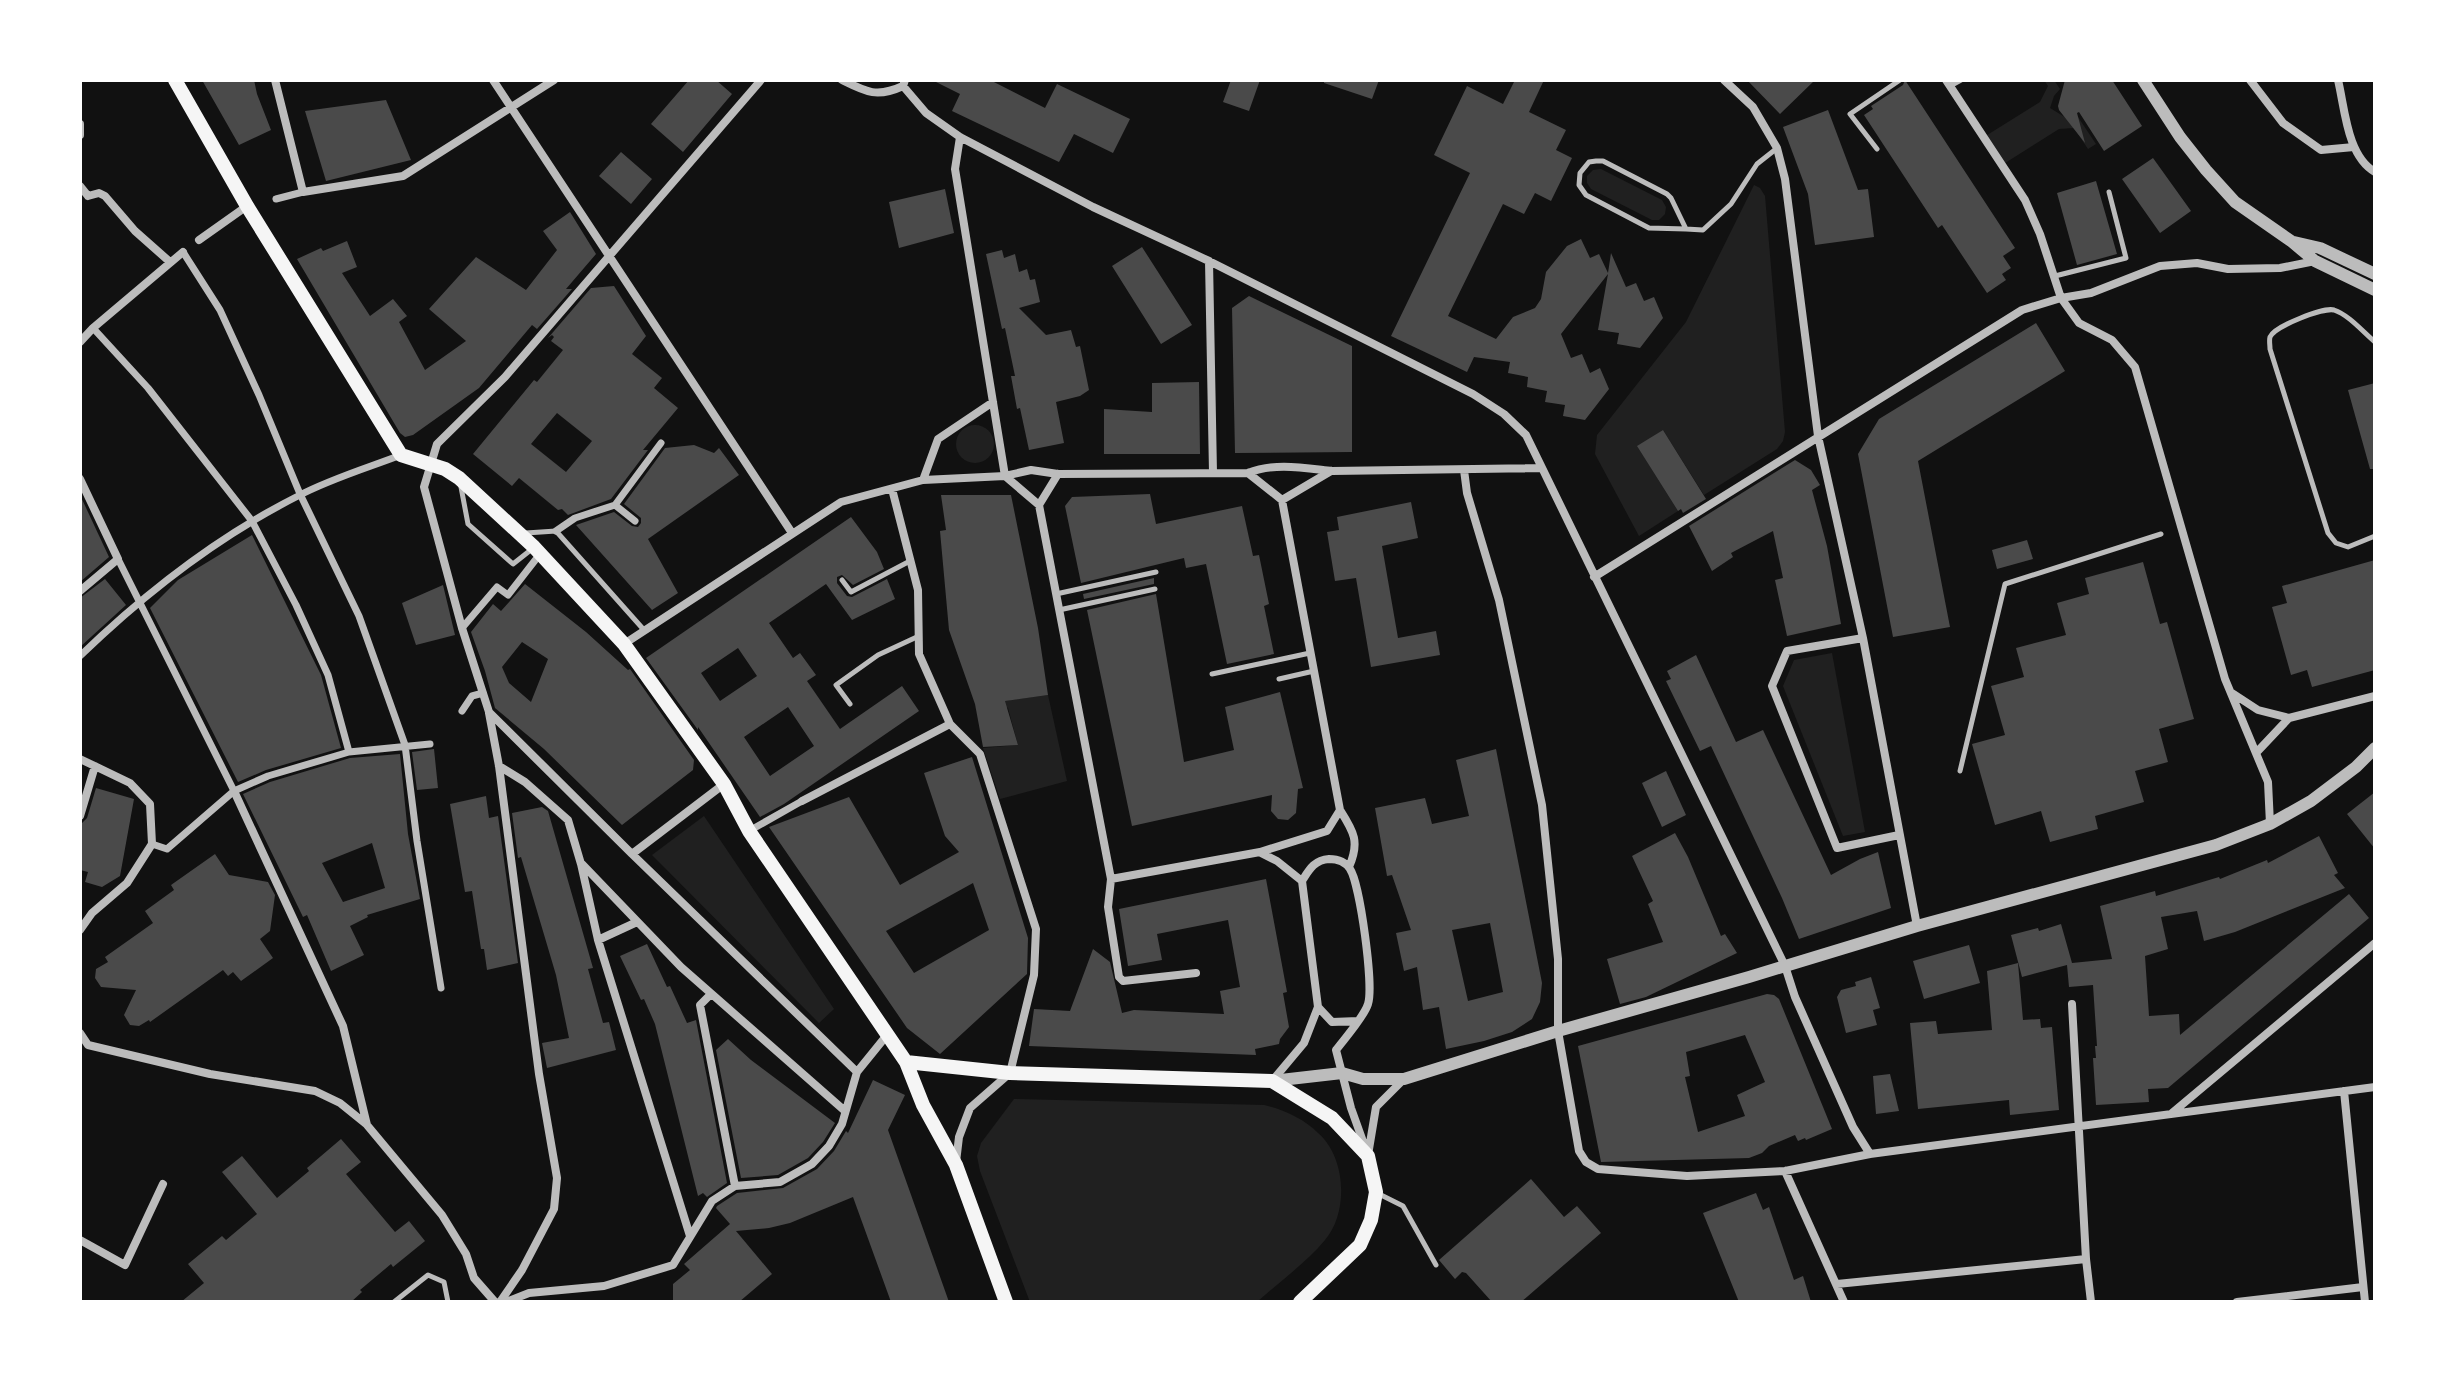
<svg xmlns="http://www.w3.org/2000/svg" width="2455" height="1382" font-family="'PT Sans',sans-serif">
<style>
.green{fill:#202020}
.building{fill:#4a4a4a;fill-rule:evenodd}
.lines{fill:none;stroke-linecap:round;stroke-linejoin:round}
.service{stroke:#bcbcbc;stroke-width:5}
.pedestrian{stroke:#bcbcbc;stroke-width:7}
.minor{stroke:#bcbcbc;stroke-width:8}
.tertiary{stroke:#bcbcbc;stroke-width:12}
.primary{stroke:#f5f5f5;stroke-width:14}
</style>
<rect width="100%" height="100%" fill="#111"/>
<path class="green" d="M2044 80H2054L2060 89 2054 96 2050 108 2068 119 2078 117 2096 144 2088 149 2074 128 2059 129 2002 165 1984 137 2040 102 2048 86Z
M1601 169 1662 200 1666 207 1665 214 1659 220H1652L1591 189 1587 183V176L1593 170Z
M1754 185 1760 188 1765 196 1785 432 1783 441 1777 449 1704 495 1663 430 1638 447 1678 511 1639 536 1595 454 1597 435 1686 322Z
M956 444a19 19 0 1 1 38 0a19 19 0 1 1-38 0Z
M1832 653 1865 832 1843 836 1783 686 1794 660Z
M1048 695 1067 781 1000 799 983 748 1018 745 1008 708 996 702Z
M704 816 834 1009 819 1023 652 855Z
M1014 1099 1264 1105C1284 1110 1304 1119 1318 1133 1346 1157 1349 1212 1325 1240 1306 1263 1279 1282 1257 1302H1030L980 1171 977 1156 981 1143Z"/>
<path class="building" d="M202 80H254L257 94 271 130 239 145Z
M689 80H716L732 94 683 152 651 124Z
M932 80H990L1045 108 1057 84 1130 119 1113 153 1074 134 1059 162 952 111 960 94Z
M1231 80H1260L1249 111 1223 102Z
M1324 80H1379L1372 99 1324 83Z
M1515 80H1544L1529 112 1566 130 1556 150 1572 158 1551 201 1535 193 1524 214 1503 204 1448 316 1496 339 1513 317 1535 308 1541 299 1546 272 1567 246 1581 239 1590 258 1599 254 1608 273 1611 253 1626 287 1636 283 1644 301 1654 297 1663 318 1640 348 1617 344 1619 333 1598 330 1608 274 1561 334 1571 358 1582 354 1590 373 1600 368 1609 389 1585 420 1563 416 1565 405 1545 402 1547 391 1527 387 1528 377 1508 373 1510 362 1474 357 1467 372 1391 336 1470 173 1434 155 1467 86 1503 104Z
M1747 80H1815L1780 114Z
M1905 80 2015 248 2003 256 2011 268 2002 274 2006 280 1987 293 1942 225 1938 228 1864 115 1873 109 1871 106 1903 85Z
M2065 80H2112L2142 126 2104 151 2079 112 2077 113 2085 143 2059 110 2058 106Z
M386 100 411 160 326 181 305 111Z
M1828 110 1858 190 1868 189 1874 237 1815 245 1808 194 1783 127Z
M621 152 652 179 631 204 599 176Z
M2153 158 2191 211 2160 233 2122 179Z
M2096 181 2117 254 2077 265 2057 193Z
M945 189 954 233 899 248 889 202Z
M570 212 596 254 566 289H572L537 329 532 325 479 388 413 435 405 437 400 433 297 259 321 248 323 251 347 241 357 267 342 273 370 316 393 299 407 316 399 322 425 370 466 341 429 309 476 257 526 290 557 250 543 231Z
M1142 247 1192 325 1161 344 1112 266Z
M1002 250 1004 258 1015 254 1019 272 1027 269 1030 280 1035 279 1040 302 1019 308 1046 335 1071 330 1076 347 1080 346 1089 390 1080 396 1056 402 1064 443 1029 450 1020 408 1017 409 1011 376H1015L1005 328 1002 329 986 254Z
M614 286 646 336 632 354 662 378 654 388 678 408 643 450H648L611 499 568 515 562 509 558 510 519 478 512 486 473 454 534 380 537 382 563 350 551 341 554 337 552 335 548 338 591 288ZM557 413 592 441 566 472 531 444Z
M1249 296 1352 346V452L1235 453 1232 308Z
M2036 323 2065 371 1918 461 1950 627 1893 637 1858 454 1879 419Z
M1199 382 1200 454H1104V409L1152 412V383Z
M2375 383V469H2370L2348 390Z
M1663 430 1706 499 1683 513 1681 509 1678 511 1637 446Z
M694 445 714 453 719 448 739 475 648 539 678 593 652 610 576 525 614 512 632 526 638 527 641 523V518L624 504 665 448Z
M1795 460 1811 470 1820 485 1812 490 1827 546 1841 624 1787 636 1775 580 1783 578 1773 531 1731 553 1733 557 1712 571 1689 526Z
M1150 494 1156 524 1242 506 1253 556 1259 555 1269 604 1264 606 1274 654 1227 664 1206 564 1186 568 1184 558 1081 583 1065 506 1072 497Z
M80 495 109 557 80 582Z
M941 495H1011L1038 628 1048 695 1005 701 1018 745 983 747 975 704 949 630 940 531 946 530Z
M1411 502 1418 538 1382 546 1398 638 1436 631 1440 655 1371 667 1356 578 1335 581 1327 532 1339 530 1337 517Z
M851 517 877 552 884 569 853 585 842 575 837 577V583L847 596 852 597 887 579 895 599 852 620 826 584 769 623 793 658 800 653 816 675 807 681 840 729 902 686 919 711 784 804 760 817 698 727V730L646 658ZM738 648 757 676 720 701 701 673ZM788 707 814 746 770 776 744 737Z
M252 535 321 675 341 748 266 770 238 782 150 608 178 580Z
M2027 540 2033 559 1997 569 1992 550Z
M2375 560V670L2312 687 2307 670 2291 675 2272 607 2287 603 2282 586Z
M2143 562 2160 624 2167 622 2194 719 2159 729 2168 762 2135 771 2144 802 2095 816 2098 829 2050 842 2041 811 1995 825 1972 744 2005 735 1991 686 2024 677 2016 648 2066 635 2057 603 2089 594 2085 578Z
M1154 578V584L1084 599 1083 594Z
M105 579 126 605 80 647V598Z
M525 584 586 632 628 670 630 669 694 760 693 770 622 825 544 749 495 708 485 671 471 632 493 604 501 611ZM522 642 548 659 531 702 509 683 502 667Z
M443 585 455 635 416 645 402 603Z
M1156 594 1184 762 1234 750 1225 707 1280 692 1303 788 1298 789 1296 813 1288 820 1278 819 1271 811 1272 795 1132 826 1087 610Z
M1696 655 1736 742 1763 730 1831 875 1860 859 1878 852 1891 908 1799 939 1782 898 1711 746 1700 751 1666 681 1671 679 1667 671Z
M434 749 438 788 417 790 412 752Z
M1496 749 1542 983 1540 1002 1532 1019 1512 1032 1484 1041 1446 1049 1439 1007 1423 1010 1417 967 1404 971 1396 933 1411 930 1392 875 1387 876 1375 808 1425 798 1432 824 1469 816 1456 760ZM1490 923 1503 992 1468 1001 1452 930Z
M400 754 408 834 420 899 367 915 368 917 350 926 364 955 331 971 307 915 303 917 243 794 270 782 350 758ZM372 843 385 888 343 902 322 863Z
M972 757 1028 938 1027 974 940 1054 907 1028 769 827 849 797 900 885 959 852 945 836 924 773ZM973 883 989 930 914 973 886 931Z
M1666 771 1686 815 1662 827 1642 783Z
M96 788 134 799 120 876 102 887 85 882 88 872 80 870V831L82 823 87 818Z
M2375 792V849L2347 814Z
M486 796 489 818 498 816 518 963 487 970 484 949H481L472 891 465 892 450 804Z
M542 807 548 811 593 968 588 969 603 1023 609 1022 616 1050 547 1068 542 1043 569 1038 556 975 521 857 518 858 512 813Z
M1675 833 1688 857 1721 936 1725 934 1737 953 1646 997 1620 1004 1607 959 1663 942 1648 904 1653 901 1632 856Z
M2319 836 2338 873 2334 875 2345 888 2235 932 2204 941 2197 911 2161 917 2168 949 2145 956 2149 1016 2179 1014 2180 1035 2349 894 2369 918 2168 1088 2148 1089 2149 1102 2096 1105 2093 1058H2096L2095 1046H2097L2093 985 2069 987 2067 965 2022 977 2011 935 2038 928 2039 931 2061 924 2072 963 2112 959 2100 906 2155 891 2156 896 2219 877 2220 879 2267 860 2268 863Z
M215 854 229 875 268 882 275 895 270 931 260 939 273 958 241 981 233 972 228 976 223 970 150 1022 149 1020 139 1026 130 1025 124 1015 136 990 101 987 95 978 96 969 108 962 105 957 153 923 145 911 174 890 171 885Z
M1266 879 1287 992 1283 993 1289 1027 1280 1039 1279 1044 1255 1049 1256 1055 1029 1046 1034 1009 1070 1011 1093 949 1110 962 1122 1013 1134 1010 1224 1014 1220 991 1240 987 1228 920 1157 934 1162 960 1128 966 1119 909Z
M647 944 667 987 670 986 687 1023 696 1020 727 1183 707 1197 703 1193 698 1196 655 1024 644 999 641 1000 620 956Z
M1969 945 1980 983 1924 999 1913 961Z
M2018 963 2023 1020 2040 1019 2041 1028 2052 1027 2059 1110 2010 1115 2009 1100 1918 1109 1910 1023 1936 1021 1938 1034 1992 1030 1987 971Z
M1871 977 1880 1008 1873 1010 1877 1025 1846 1033 1837 997 1841 990 1856 986 1855 982Z
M1767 994 1774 995 1779 999 1832 1129 1806 1140 1805 1138 1798 1141 1795 1135 1769 1146 1762 1153 1749 1158 1601 1162 1578 1046ZM1745 1035 1765 1082 1737 1095 1745 1116 1698 1132 1685 1077 1690 1076 1686 1052Z
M728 1039 751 1060 835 1123 823 1142 808 1158 778 1175 741 1178 716 1050Z
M1890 1074 1899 1111 1876 1114 1873 1076Z
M873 1080 905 1095 888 1130 949 1302H891L853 1197 790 1223 769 1228 736 1231 772 1274 739 1302H673V1284L690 1270 684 1264 730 1224 716 1208 717 1206 737 1193 783 1188 817 1169 834 1151 846 1131 848 1133Z
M341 1139 361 1162 346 1174 395 1232 409 1221 425 1241 393 1267 391 1264 360 1290 362 1292 351 1302H181L204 1283 188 1264 222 1236 226 1240 257 1214 222 1172 242 1156 277 1198 309 1171 307 1168Z
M1531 1179 1564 1217 1577 1206 1601 1233 1521 1302H1492L1466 1273 1462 1272 1455 1279 1439 1260Z
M1756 1193 1763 1210 1769 1207 1794 1280 1803 1276 1811 1302H1739L1703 1213Z"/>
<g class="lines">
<path class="service" d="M1950 86 1961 80
M1877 149 1850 114 1900 80
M1596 161H1603L1667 194 1671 198 1686 229 1649 228 1586 195 1579 185 1580 173 1589 162Z
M1686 229 1703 230 1731 204 1757 164 1776 149
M2055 276 2126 258 2109 192
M2375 342C2363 332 2349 315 2334 310 2324 307 2275 326 2270 337 2269 340 2270 345 2270 349L2328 533 2336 543 2348 547 2375 536
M461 487 468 524 513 564 532 549
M526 533 556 531 644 630
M842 580 851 592 910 561
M1056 594 1156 572
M1059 610 1155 589
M1212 674 1310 653
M1279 679 1314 671
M850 704 836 685 878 655 919 636
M1960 771 2005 584 2161 534
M1377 1193 1403 1206 1436 1265
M394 1302 428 1275 444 1282 448 1302"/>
<path class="pedestrian" d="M276 199 303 192
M183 252 220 310 259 395 300 494 359 616 405 745 417 841 441 988
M93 328 148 388 252 521 296 605 328 675 349 752
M615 505 635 521
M556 531 575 518 615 505 661 443
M118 559 234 791
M462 628 497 587 508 595 540 554
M80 656C145 593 217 537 298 496 330 479 367 468 401 455
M462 711 472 696 483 693
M749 831 802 801
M152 844 167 849 234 791 268 776 349 752 430 744"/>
<path class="minor" d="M275 80 303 192 403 176 554 80
M493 80 792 533
M842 80C866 92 877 98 903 86L905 80
M1724 80 1753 107 1777 148 1785 179 1818 436 1863 638 1917 926
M1946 80 2025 200 2040 234 2061 298 2079 323 2112 340 2135 367 2225 679 2268 782 2270 824
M2250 80 2283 123 2321 150 2354 147
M2338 80C2345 109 2347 156 2375 172
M903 86 926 113 960 137 1093 207 1209 261 1473 394 1504 414 1526 435 1785 966 1795 997 1853 1127 1870 1154
M80 124V135
M960 137 955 169 1005 476
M80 186 88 196
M88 196 99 193 105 196 135 231 170 262
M199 240 247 206
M1209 261 1213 473
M80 342 93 328 183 252
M1464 470 1467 493 1499 600 1542 805 1558 959V1031L1579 1151 1586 1162 1598 1169 1687 1176 1785 1171 1870 1154 2375 1087
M1248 473 1282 500 1340 810C1354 832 1360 842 1349 867
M1005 476 1039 505 1111 879 1108 907 1119 977 1123 981 1196 973
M80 479 118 559 80 591
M923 480 938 439 993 402
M892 489 918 590 919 654 950 724 980 754 1036 929 1034 975 1010 1073 970 1108 959 1137 956 1162
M1282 500 1331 471
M1039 505 1058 474
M1594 577 2022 310 2061 298 2091 293 2160 266 2197 263 2228 269 2280 268 2315 261
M1863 638 1787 651 1772 686 1837 848 1899 835
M624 644 841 502 923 480 1005 476 1031 470 1058 474 1248 473C1274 462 1305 468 1332 471L1542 468
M2232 693 2258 710 2289 718
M489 713 499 766 539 1074 557 1178 554 1209 522 1270 500 1302
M2256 753 2289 718 2375 696
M80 759 130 783 150 804 152 844 127 883 92 913 80 930
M499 766 525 782 568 820 581 864 598 940 690 1236
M724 784 632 854 857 1072 887 1035
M234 791 343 1026 367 1125 442 1215 466 1254 474 1278 495 1302
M802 801 950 724
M80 816 95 766
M1261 853 1277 861 1302 881
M632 854 489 712 462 628 424 487 437 444 505 377 761 80
M582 864 681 967 845 1111
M1111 879 1260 852 1327 831 1340 810
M598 940 637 922
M711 994 700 1005 735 1186
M2072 1004 2086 1259 2091 1302
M1358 1021 1332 1022 1318 1007 1302 881C1309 870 1314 860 1329 859 1337 859 1345 861 1350 869 1360 884 1374 986 1368 1004 1364 1017 1345 1038 1336 1050L1351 1108 1365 1147
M80 1033 88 1045 210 1074 315 1091 340 1103 366 1124
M1273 1080 1304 1043 1318 1007
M2344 1091 2365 1302
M2172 1113 2375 943
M1368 1155 1376 1107 1404 1079
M1785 1171 1844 1302
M80 1240 125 1265 163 1184
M1837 1284 2086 1259
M506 1302 529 1293 604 1286 673 1265 712 1201 735 1186 780 1182 812 1164 829 1146 842 1124 857 1072
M2237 1302 2363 1287"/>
<path class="tertiary" d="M2143 80 2180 137 2206 170 2235 202 2291 241 2315 261 2375 290
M2294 242 2320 248 2375 274
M1272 1081 1342 1073 1363 1079H1404L1558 1031 1749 977 1917 926 2216 845 2270 824 2311 801 2356 767 2375 748"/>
<path class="primary" d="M175 80 247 206 401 455 445 469 459 478 534 547 624 644 724 784 749 831 906 1062 923 1105 956 1165 1006 1302
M906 1062 1010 1073 1272 1081 1332 1118 1368 1156 1376 1192 1371 1220 1360 1245 1300 1302"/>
</g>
<rect width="2455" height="1382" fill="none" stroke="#ffffff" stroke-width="164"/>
</svg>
